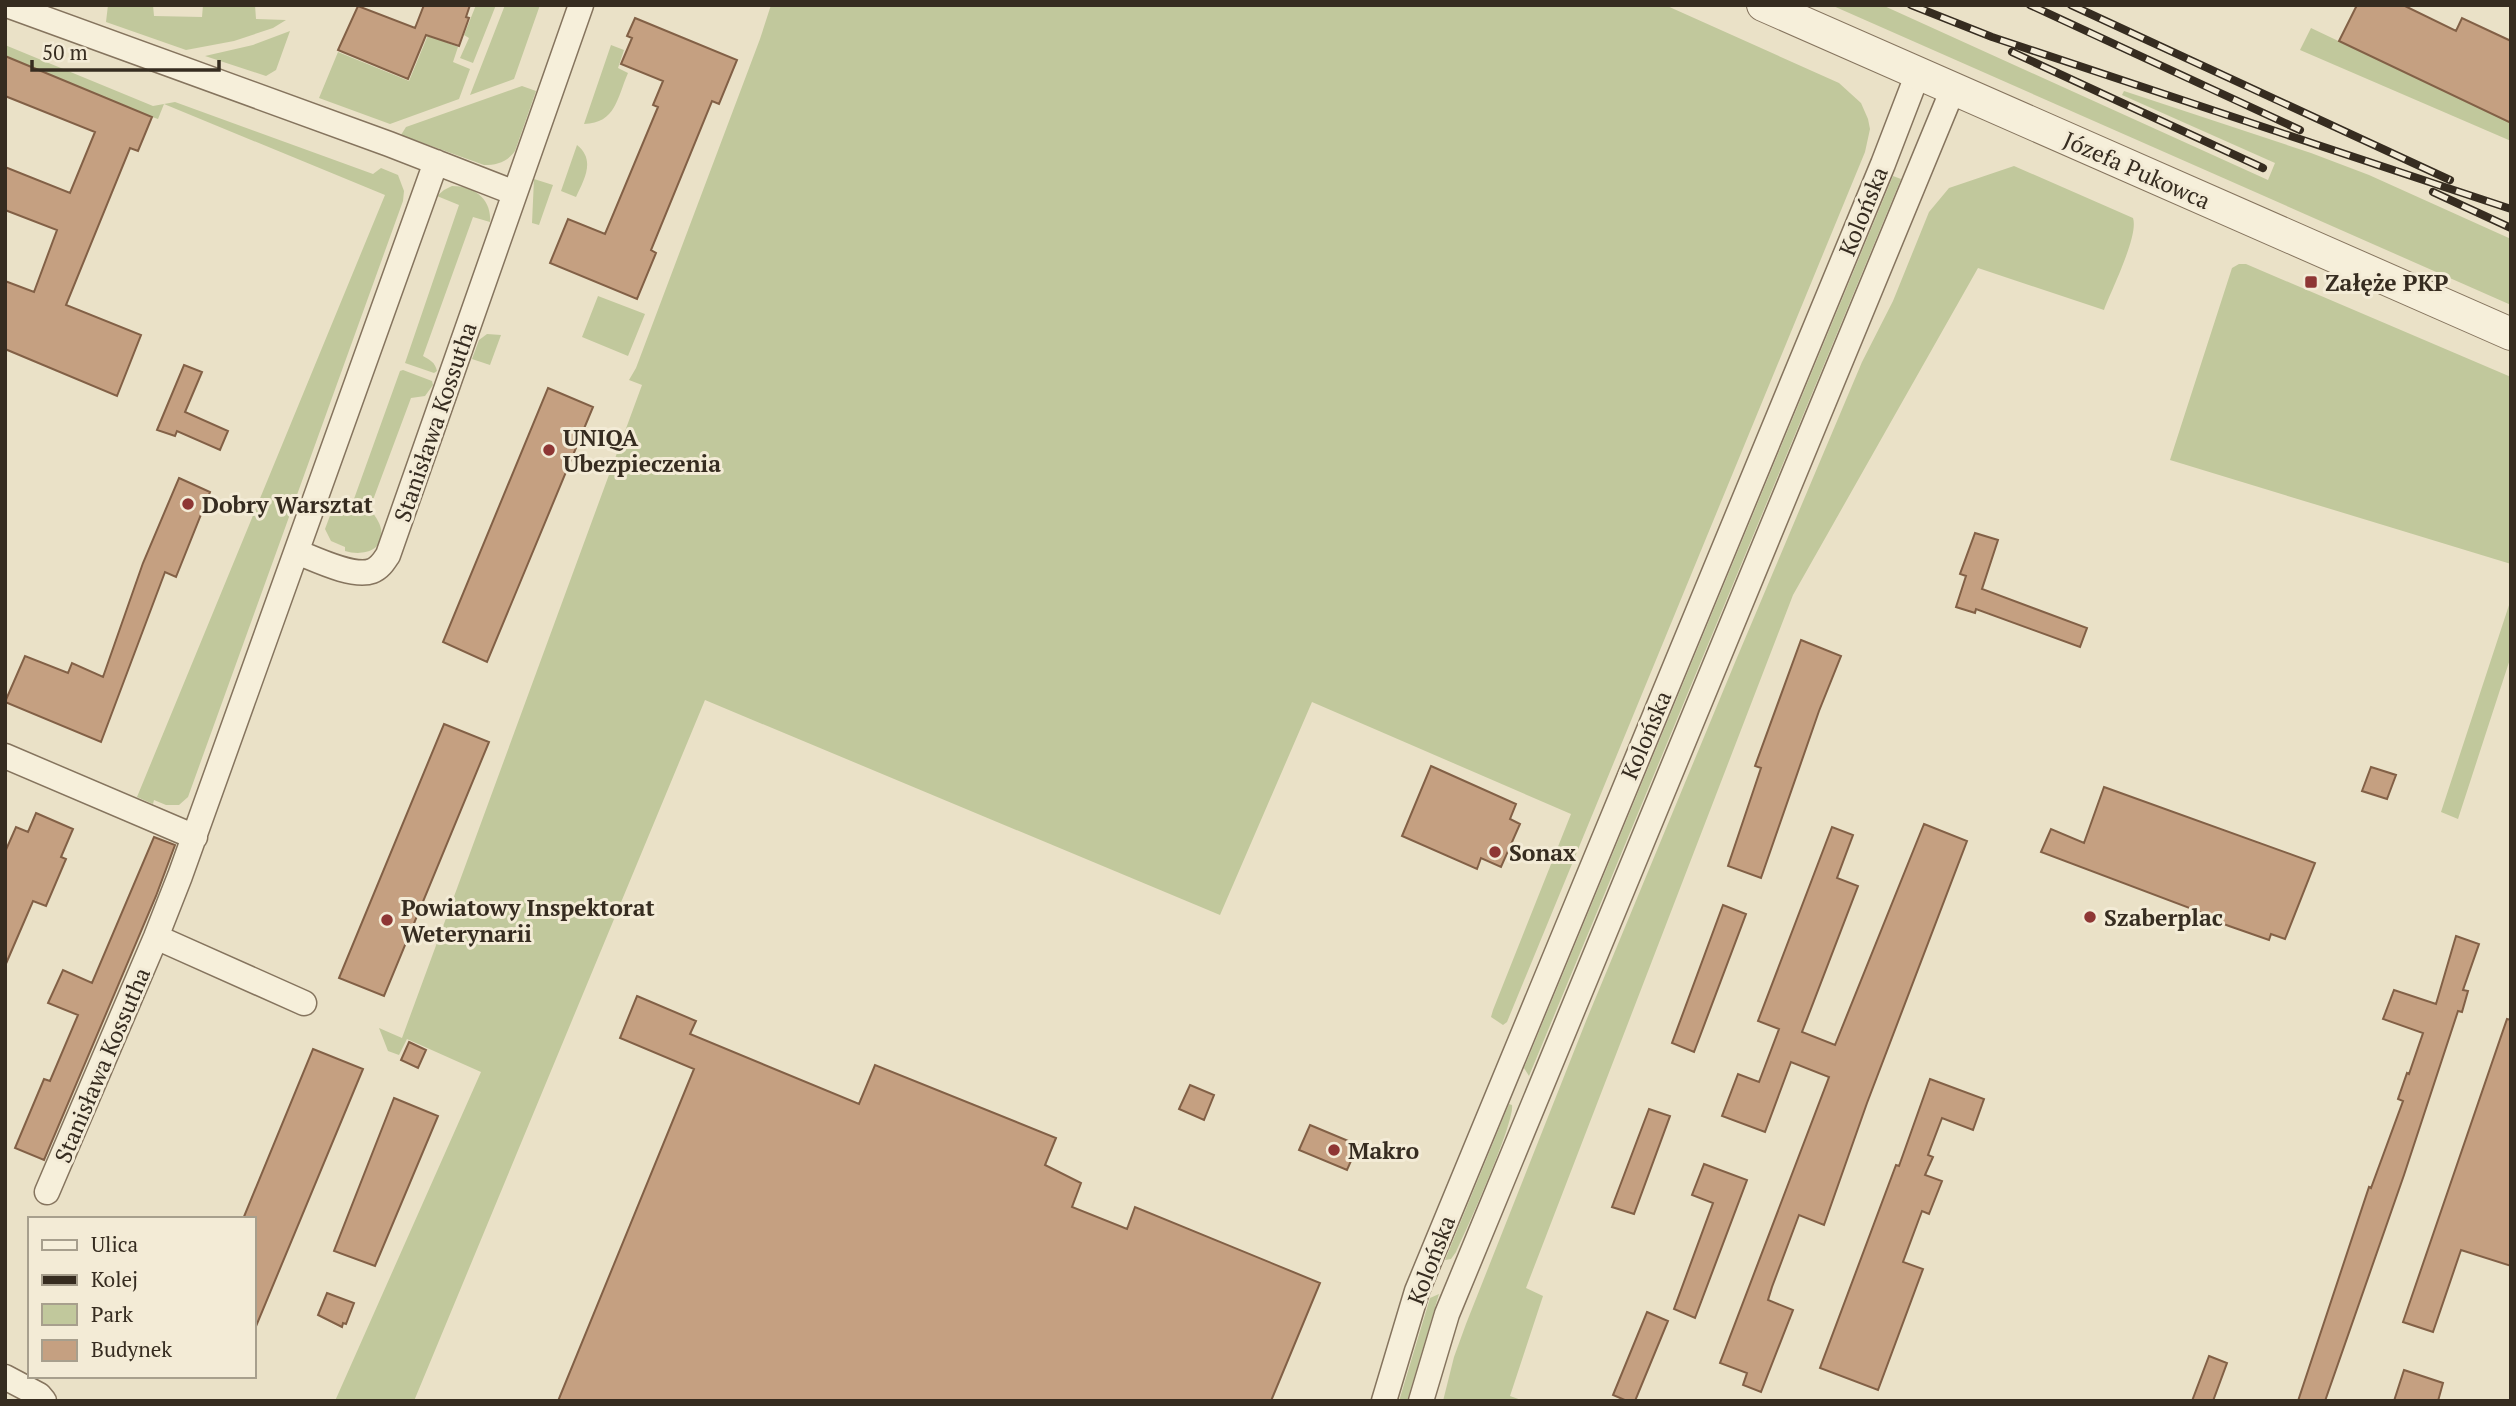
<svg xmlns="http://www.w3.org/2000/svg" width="2516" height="1406" font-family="'PT Serif',serif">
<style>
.green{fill:#c1c89c}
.building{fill:#c5a081;stroke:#826046;stroke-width:2}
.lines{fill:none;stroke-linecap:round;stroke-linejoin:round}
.minor-casing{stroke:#85745e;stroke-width:27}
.tertiary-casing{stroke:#85745e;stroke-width:34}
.minor{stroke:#f6efda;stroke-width:24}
.tertiary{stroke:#f6efda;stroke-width:32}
.rail-casing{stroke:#362c20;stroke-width:8}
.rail{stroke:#f3ebd6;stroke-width:5;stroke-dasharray:16;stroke-linecap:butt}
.poi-dot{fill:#8e3634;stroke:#f3ebd6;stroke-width:2.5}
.labels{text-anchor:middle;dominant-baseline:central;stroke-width:6;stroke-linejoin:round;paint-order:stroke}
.street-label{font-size:23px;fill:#362c20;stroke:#f3ebd6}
.poi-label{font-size:23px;font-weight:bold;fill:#362c20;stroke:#f3ebd6;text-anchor:start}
</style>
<rect width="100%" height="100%" fill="#eae1c7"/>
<path class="green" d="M108 5H153L154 16 202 17 203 5H255L256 19 286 20 273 28 234 41 186 50 106 22Z
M476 5H496L473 63 460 58 469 38 464 35Z
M505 5H540L514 79 470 95Z
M771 5H1665L1839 83 1861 103 1868 119 1870 129 1865 152 1507 1022 1503 1025 1491 1017 1493 1010 1571 814 1312 702 1220 915 705 700 414 1401H335L481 1072 407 1039 399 1055 388 1051 379 1028 402 1038 642 385 629 380 636 368 760 39Z
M1831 5H1882L2268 180 2275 163 2122 95 2124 91 2311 153 2369 175 2511 239V305Z
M2311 28 2511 123V141L2300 50Z
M290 31 276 70 266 76 205 56 253 45Z
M428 35 458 47 453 62 470 69 459 99 390 124 319 98 338 52 409 81Z
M5 45 153 106 175 102 373 174 381 168 398 175 404 191 403 201 188 797 179 805H166L154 800 153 804 137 797 385 195 164 104 158 119 152 117 5 56Z
M611 45 624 50 618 68 628 73C617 98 616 123 584 124Z
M522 86 536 91 515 151C507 162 497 165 484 165L401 135 406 127Z
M577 145C596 160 584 180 576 197L561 191Z
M2014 166 2133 218C2139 235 2111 291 2104 310L1978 268 1793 595 1526 1288 1543 1296 1510 1396 1524 1401H1443L1454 1357 1466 1324 1586 1021 1736 660 1862 362 1893 301 1929 212 1949 188Z
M1893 176 1901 179 1529 1076 1524 1068Z
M534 179 553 185 539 225 532 223Z
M452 186C474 186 492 199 490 222L473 217 423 356C430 360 435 362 437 371L434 373 405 363 459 205 437 196 444 190Z
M2239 264H2246L2511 377V564L2170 460 2232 268Z
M598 296 645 314 628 356 582 337Z
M487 334 501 335 490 365 472 359 479 340Z
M403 370 432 381 433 385 425 396 411 398 370 508C374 515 380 522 381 529 385 552 361 556 345 551V547L331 541 325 529 334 505 350 510 400 371Z
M2511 599V656L2458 819 2441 812Z
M1509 1104 1512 1105C1515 1122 1467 1229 1456 1252L1451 1259 1445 1260Z
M1439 1294 1407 1401H1399L1430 1298Z"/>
<path class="building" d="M424 5H470L466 17 469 18 459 46 426 35 408 79 338 50 358 6 415 28Z
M2357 5H2403L2456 31 2462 18 2511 41V123L2339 41Z
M635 18 737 60 719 104 712 101 651 250 656 253 637 299 550 263 568 219 605 234 658 107 653 105 663 81 621 64 632 38 627 36Z
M5 56 152 117 138 151 130 148 66 305 141 335 117 396 5 349V281L34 292 57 230 5 210V167L70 193 95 132 5 96Z
M184 365 202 372 185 412 228 431 220 450 177 431 175 436 157 430Z
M548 388 593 407 487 662 443 642Z
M179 478 210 492 176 577 165 572 101 742 5 702 25 656 68 673 72 663 103 677 143 563Z
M1975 533 1998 540 1982 589 2087 628 2080 647 1976 609 1975 613 1956 607 1966 576 1960 574Z
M1801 640 1841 656 1819 711 1761 878 1728 866 1761 768 1755 766Z
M444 724 489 742 384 996 339 978Z
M1431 766 1516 804 1510 819 1520 824 1501 867 1481 858 1477 869 1402 836Z
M2371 767 2396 775 2387 799 2362 791Z
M2104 787 2315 863 2285 939 2271 934 2269 940 2229 926 2202 916 2203 913 2041 852 2051 829 2084 843Z
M36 813 73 829 61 857 66 859 46 906 33 901 5 966V852L16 827 28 832Z
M1924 824 1967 841 1867 1103 1824 1225 1799 1215 1772 1287 1768 1300 1793 1310 1761 1392 1743 1385 1747 1373 1720 1363 1829 1077 1791 1062 1765 1132 1722 1116 1738 1074 1759 1082 1779 1029 1758 1021 1832 827 1853 835 1837 878 1858 886 1802 1032 1835 1045Z
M154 837 175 845 156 896 44 1160 15 1148 44 1079 50 1081 78 1015 48 1003 63 970 92 983Z
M1723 905 1746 914 1694 1052 1672 1043Z
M2456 936 2479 944 2463 990 2468 991 2462 1012 2458 1011 2404 1175 2325 1401H2298L2369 1187 2371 1188 2403 1101 2398 1099 2407 1073 2409 1074 2423 1033 2383 1019 2394 990 2436 1004Z
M637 996 696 1021 690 1034 859 1104 875 1065 1056 1138 1045 1165 1081 1183 1072 1207 1127 1229 1135 1207 1320 1283 1271 1401H558L694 1069 620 1038Z
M2507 1019 2511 1020V1266L2461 1250 2433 1332 2403 1322Z
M409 1042 426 1050 418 1068 401 1060Z
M313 1049 363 1069 254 1331V1219H243Z
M1930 1079 1984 1099 1973 1130 1942 1118 1928 1155 1933 1157 1925 1175 1942 1181 1929 1214 1922 1211 1903 1262 1923 1269 1878 1390 1820 1368 1896 1165 1899 1166Z
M1190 1085 1214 1095 1204 1120 1179 1109Z
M394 1098 438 1116 375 1266 334 1251Z
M1649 1109 1670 1116 1634 1214 1612 1207Z
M1310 1125 1358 1145 1347 1170 1299 1150Z
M1704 1164 1747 1180 1695 1318 1674 1309 1713 1203 1692 1195Z
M327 1293 354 1303 346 1324 343 1323 342 1327 318 1315Z
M1647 1312 1668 1321 1635 1401H1627L1613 1395Z
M2209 1356 2227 1363 2213 1401H2192Z
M2404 1370 2443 1383 2438 1401H2394Z"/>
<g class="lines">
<g class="minor-casing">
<path id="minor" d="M7 5 389 144 515 193
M297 552C315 559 353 578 372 571 380 568 384 561 388 555L581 5
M5 756 195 837
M156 937 304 1003
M47 1192 156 937 180 876 436 162
M5 1377 39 1395 44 1401
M1384 1401 1417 1291 1883 164 1918 73
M1421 1401 1447 1314 1953 89"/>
</g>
<g class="tertiary-casing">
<path id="tertiary" d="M1763 5 2511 334"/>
</g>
<use href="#minor" class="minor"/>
<use href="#tertiary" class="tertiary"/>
<g class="rail-casing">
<path id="rail" d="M1911 5 1992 37 2511 209
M2030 5 2300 130
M2071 5 2450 180
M2012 52 2263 168
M2433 192 2511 228"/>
</g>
<use href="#rail" class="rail"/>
</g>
<g class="poi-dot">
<rect x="2304" y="275" width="14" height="14" rx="3.5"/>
<circle cx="549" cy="450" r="7"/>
<circle cx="188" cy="504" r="7"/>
<circle cx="1495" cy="852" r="7"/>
<circle cx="2090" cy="917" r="7"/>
<circle cx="387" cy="920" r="7"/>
<circle cx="1334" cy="1150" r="7"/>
</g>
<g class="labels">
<g class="street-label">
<text transform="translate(2137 170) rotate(24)">Józefa Pukowca</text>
<text transform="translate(1863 211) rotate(-68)">Kolońska</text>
<text transform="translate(435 422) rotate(-71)">Stanisława Kossutha</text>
<text transform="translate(1646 735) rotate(-67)">Kolońska</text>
<text transform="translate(102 1065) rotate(-67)">Stanisława Kossutha</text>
<text transform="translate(1431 1260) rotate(-69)">Kolońska</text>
</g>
<g class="poi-label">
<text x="2325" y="282">Załęże PKP</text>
<text x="563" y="437">UNIQA<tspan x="563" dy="26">Ubezpieczenia</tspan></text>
<text x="202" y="504">Dobry Warsztat</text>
<text x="1509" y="852">Sonax</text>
<text x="401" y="907">Powiatowy Inspektorat<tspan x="401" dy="26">Weterynarii</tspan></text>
<text x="2104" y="917">Szaberplac</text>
<text x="1348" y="1150">Makro</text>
</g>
</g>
<rect width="2516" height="1406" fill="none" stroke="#362c20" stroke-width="14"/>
<rect x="28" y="1217" width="228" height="161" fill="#f3ebd6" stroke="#a79f8d" stroke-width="2"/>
<rect x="42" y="1240" width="35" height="10" fill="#f6efda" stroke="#a79f8d" stroke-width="2"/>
<text x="91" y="1252" font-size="21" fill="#362c20">Ulica</text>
<rect x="42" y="1275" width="35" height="10" fill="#362c20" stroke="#a79f8d" stroke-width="2"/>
<text x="91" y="1287" font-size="21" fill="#362c20">Kolej</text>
<rect x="42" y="1304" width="35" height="21" fill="#c1c89c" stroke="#a79f8d" stroke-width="2"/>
<text x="91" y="1322" font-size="21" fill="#362c20">Park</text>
<rect x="42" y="1340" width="35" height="21" fill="#c5a081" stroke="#a79f8d" stroke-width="2"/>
<text x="91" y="1357" font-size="21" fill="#362c20">Budynek</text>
<path d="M32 60v10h187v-10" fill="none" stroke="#362c20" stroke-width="3.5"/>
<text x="42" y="60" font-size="21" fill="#362c20" stroke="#f3ebd6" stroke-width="5" paint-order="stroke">50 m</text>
</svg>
